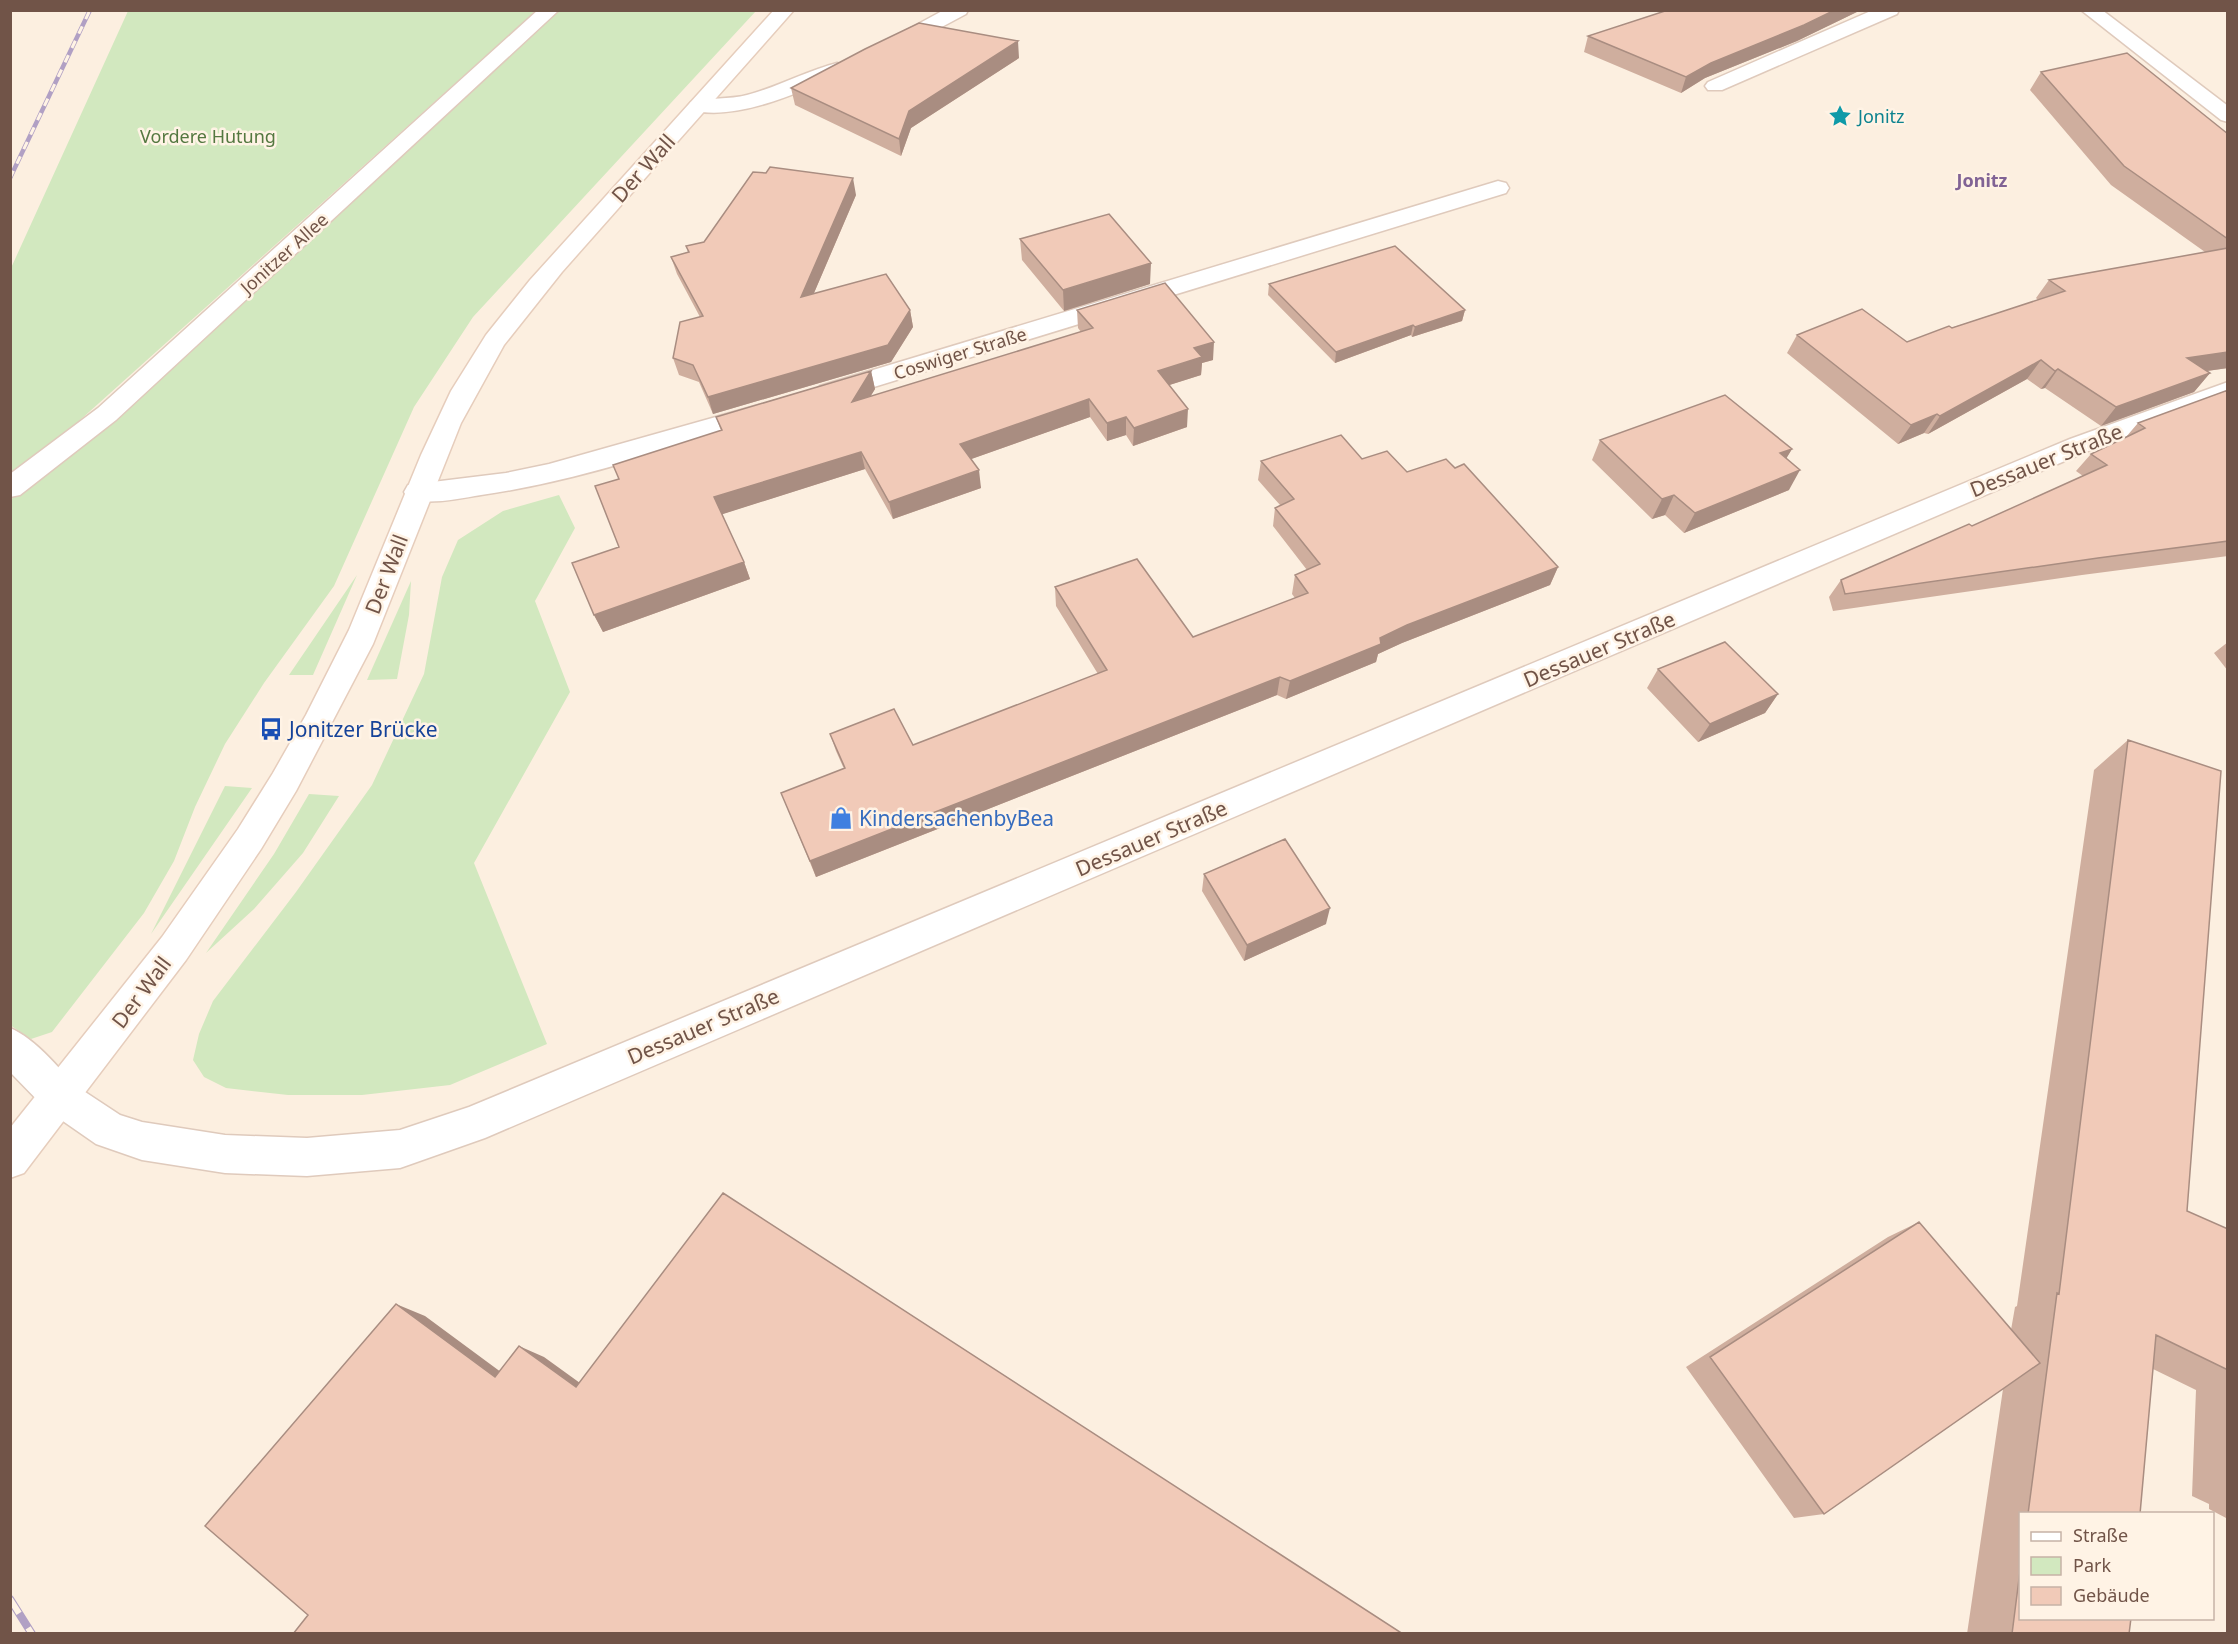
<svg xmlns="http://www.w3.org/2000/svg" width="2238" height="1644" font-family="'Noto Sans',sans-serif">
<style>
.green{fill:#d2e8bf}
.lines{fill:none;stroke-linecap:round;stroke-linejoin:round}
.service-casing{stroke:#dfcabc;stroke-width:3}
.minor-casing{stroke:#dfcabc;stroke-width:3}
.secondary-casing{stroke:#e6cdbc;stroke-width:3}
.service{fill:#fff;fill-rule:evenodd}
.minor{fill:#fff;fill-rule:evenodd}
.secondary{fill:#fff;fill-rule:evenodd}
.rail-far1-casing{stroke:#b1a0c4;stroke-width:4.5}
.rail-casing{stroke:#b1a0c4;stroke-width:8}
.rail-far1{stroke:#fff3e5;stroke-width:3;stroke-dasharray:8;stroke-linecap:butt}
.rail{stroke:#fff3e5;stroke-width:6;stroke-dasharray:17;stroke-linecap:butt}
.wall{fill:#cfae9e}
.shaded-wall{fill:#a98d81}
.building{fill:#f1cab8;stroke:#a98d81;stroke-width:1.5}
.labels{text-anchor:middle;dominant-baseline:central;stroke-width:5;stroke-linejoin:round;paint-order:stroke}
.far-culture-label{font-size:18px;fill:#0d838f;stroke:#fff3e5;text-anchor:start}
.far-park-label{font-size:18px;fill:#547840;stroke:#fff3e5}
.far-neighbourhood-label{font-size:18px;font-weight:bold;fill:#816395;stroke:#fff3e5}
.far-street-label{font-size:18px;fill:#715448;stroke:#fff3e5}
.street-label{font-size:21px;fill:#715448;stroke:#fff3e5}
.transit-label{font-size:21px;fill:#164399;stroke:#fff3e5;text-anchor:start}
.shop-label{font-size:21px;fill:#366cbe;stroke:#fff3e5;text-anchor:start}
</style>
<rect width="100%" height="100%" fill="#fcefe0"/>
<path class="green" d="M128 11H536L50 447 11 477V268Z
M559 11H756L473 317 414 407 334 586 264 683 225 744 195 807 174 861 144 913 52 1032 31 1039 10 1025V500L111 421Z
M559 495 575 528 535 601 570 692 474 863 547 1044 450 1085 362 1095H288L226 1088 204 1077 193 1060 199 1034 213 1001 296 892 372 785 424 674 442 577 458 540 503 511Z
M357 575 313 675H289Z
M411 581 409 615 397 679 367 680Z
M225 786 252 788 151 934Z
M309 794 339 796 303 853 254 909 206 953 274 854Z"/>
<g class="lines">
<g class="service-casing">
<path id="service" d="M538 10H559L116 420 20 495 10 497V474L98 408Z
M10 1028C33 1037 69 1075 79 1097L73 1110 60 1115 47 1110 10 1072Z"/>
</g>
<g class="minor-casing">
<path id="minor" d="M944 10H968L966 14 897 51H883L880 47 883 43Z
M1873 10H1899L1897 14 1722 90H1708L1705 86 1708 82Z
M2081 10H2102L2228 106V122L2221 120Z
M837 63 844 65 847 69 844 73C801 91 738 122 691 110L688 106 691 102C709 97 729 100 747 95 778 87 806 71 837 63Z
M1498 181 1506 183 1509 188 1506 193 838 398 829 400 820 398 816 392 820 386Z
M2228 382V399L2088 451 485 1138 400 1168 307 1176 225 1173 142 1160 96 1144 47 1110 41 1097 47 1084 60 1079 73 1084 120 1115 142 1122 225 1135 307 1138 400 1130 469 1107 2070 439Z
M762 404 771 406 775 412 771 418C675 447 580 481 481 495 458 499 430 505 408 499L404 492 408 485 506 473 549 464Z"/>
</g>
<g class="secondary-casing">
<path id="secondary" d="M774 10H794L562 272 504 345 461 423 373 644 296 791 261 849 186 960 24 1173 10 1178V1128L162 937 238 829 273 773 306 715 349 630 421 455 451 391 486 335 530 280Z"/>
</g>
<use href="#service" class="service"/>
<use href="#minor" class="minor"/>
<use href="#secondary" class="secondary"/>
<g class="rail-far1-casing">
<path id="rail-far1" d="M10 178 90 10"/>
</g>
<g class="rail-casing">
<path id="rail" d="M10 1599 32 1634"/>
</g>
<use href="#rail-far1" class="rail-far1"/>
<use href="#rail" class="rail"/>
</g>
<path class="wall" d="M1668 10H1861L1797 41 1705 78 1681 93 1584 52 1588 36Z
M1019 58 911 128 901 156 795 105 791 88Z
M2041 72 2228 134V368L2207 371 2210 373 2194 392 2101 426 2045 388 2041 389 2027 379 1928 434 1924 433 1898 444 1787 353 1797 335 1907 342 2038 300 2036 298 2049 280 2205 252 2111 185 2030 90Z
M856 195 814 293 910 310 913 327 891 362 713 414 699 382 679 375 673 358 700 317 677 274 671 257 688 252 686 246 704 242Z
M1020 239 1150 284 1064 311 1022 260Z
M1269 284 1465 310 1462 321 1412 337 1411 335 1335 363 1268 295Z
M1077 310 1213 360 1202 363 1201 375 1169 385 1187 427 1133 446 1126 435 1107 441 1090 417 971 459 981 488 893 519 865 469 722 514 744 562 750 579 603 632 594 615 619 547V479L721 431 716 417 871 371 875 389 870 397 1081 332 1078 328Z
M2228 390V556L2082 575 1833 611 1829 597 1841 580 1972 526 2083 476 2076 471 2091 454 2126 437 2138 423Z
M1600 440 1792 449 1786 458 1789 490 1684 533 1665 515 1652 519 1592 460Z
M1362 459 1407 472 1558 567 1550 585 1402 643 1378 654 1376 662 1286 699 1277 695 816 877 781 793 844 769 836 751 830 734 913 745 1098 674 1056 606 1055 587 1193 637 1295 598 1292 594 1295 575 1307 570 1273 526 1275 508 1280 505 1258 480 1261 461Z
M2228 642V671L2214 653Z
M1658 669 1778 694 1765 713 1698 742 1647 688Z
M2128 740 2187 1211 2228 1229V1519L2209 1509V1504L2192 1496 2196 1390 2153 1369 2140 1514H2020V1618L2129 1634H1967L2003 1389 1824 1514 1794 1518 1686 1367 1888 1237 1919 1222 2011 1330 2015 1307 2017 1306 2094 770Z
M1204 874 1326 924 1244 961 1202 891Z"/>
<path class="shaded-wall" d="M1835 10H1861L1797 41 1705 78 1681 93 1686 77 1711 63Z
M1018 41 1019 58 911 128 901 156 899 139 909 111Z
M853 178 856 195 805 314 801 297Z
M1151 263 1150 284 1064 311 1063 290Z
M910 310 913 327 891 362 713 414 708 397Z
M1465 310 1462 321 1412 337 1415 327Z
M1413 325 1411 335 1335 363 1336 352Z
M1214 342 1213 360 1202 363 1201 375 1157 389 1158 371 1194 348Z
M2228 352V368L2171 376 2187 358Z
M2041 360 2027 379 1928 434 1940 416Z
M2058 369 2045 388 2041 389 2055 371Z
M871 371 875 389 856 420 852 402Z
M2210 373 2194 392 2101 426 2116 407Z
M1089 399 1090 417 963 462 960 444Z
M1188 409 1187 427 1133 446 1134 428Z
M1937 414 1924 433 1898 444 1911 425Z
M1126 417V435L1107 441V423Z
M1792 449 1780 469V453Z
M861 452 865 469 720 515 714 497Z
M979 470 981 488 893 519 889 502Z
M1800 470 1789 490 1684 533 1695 513Z
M1674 495 1665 515 1652 519 1662 499Z
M744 562 750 579 603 632 594 615Z
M1558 567 1550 585 1402 643 1378 654 1376 662 1286 699 1290 681 1407 625Z
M1280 677 1277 695 816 877 810 861Z
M1778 694 1765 713 1698 742 1710 724Z
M1330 908 1326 924 1244 961 1247 945Z
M396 1304 425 1316 521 1387 495 1377Z
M519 1346 544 1357 598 1396 576 1387Z"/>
<path class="building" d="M1668 10H1835L1804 25 1711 63 1686 77 1588 36Z
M919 23 1018 41 909 111 899 139 791 88 865 49Z
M2127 53 2228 134V239L2124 166 2041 72Z
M770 167 853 178 801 297 886 274 910 310 888 345 708 397 693 365 673 358 680 322 703 316 671 257 689 252 686 246 704 242 753 172 766 173Z
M1109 214 1151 263 1063 290 1020 239Z
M1395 246 1465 310 1415 327 1413 325 1336 352 1269 284Z
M2228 248V352L2187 358 2210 373 2116 407 2058 369 2055 371 2041 360 1940 416 1937 414 1911 425 1797 335 1862 309 1907 342 1949 326 1952 328 2065 291 2049 280Z
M1165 283 1214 342 1194 348 1202 357 1158 371 1188 409 1134 428 1126 417 1107 423 1089 399 960 444 979 470 889 502 861 452 714 497 744 562 594 615 572 563 619 547 595 486 619 479 613 465 722 430 716 417 871 371 852 402 1093 328 1077 310Z
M2228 390V541L2098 558 1845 594 1841 580 1969 524 1972 526 2107 465 2091 454 2145 428 2138 423Z
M1725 395 1792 449 1780 453 1800 470 1695 513 1674 495 1662 499 1600 440Z
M1341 435 1362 459 1387 451 1407 472 1446 459 1455 468 1464 464 1558 567 1407 625 1380 638 1381 644 1290 681 1280 677 810 861 781 793 845 768 830 734 894 709 913 745 1107 670 1055 587 1137 559 1193 637 1308 593 1295 575 1320 564 1275 508 1294 499 1261 461Z
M1725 642 1778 694 1710 724 1658 669Z
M2128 740 2221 771 2187 1211 2228 1229V1370L2156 1335 2140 1514H2028L2057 1293 2059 1294Z
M1285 839 1330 908 1247 945 1204 874Z
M723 1193 1403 1634H293L308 1615 205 1526 396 1304 495 1377 519 1346 576 1387Z
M1919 1222 2040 1363 1824 1514 1710 1357Z
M2020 1571V1618H2131L2129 1634H2012Z"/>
<defs>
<g id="sight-bare" transform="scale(1.8)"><path d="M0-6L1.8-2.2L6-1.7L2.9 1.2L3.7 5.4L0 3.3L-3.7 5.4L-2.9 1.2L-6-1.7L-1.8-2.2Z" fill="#0f9aa8" stroke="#fff3e5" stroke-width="2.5" paint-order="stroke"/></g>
<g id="bus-bare" transform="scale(1.8)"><path d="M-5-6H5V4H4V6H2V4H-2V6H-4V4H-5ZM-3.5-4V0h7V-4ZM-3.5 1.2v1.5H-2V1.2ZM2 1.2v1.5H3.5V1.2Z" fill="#1a4fb4" stroke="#fff3e5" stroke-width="2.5" paint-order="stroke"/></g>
<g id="shop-bare" transform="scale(1.8)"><path d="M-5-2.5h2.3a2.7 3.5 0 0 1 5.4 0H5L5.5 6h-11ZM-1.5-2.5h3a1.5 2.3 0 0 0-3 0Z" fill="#3f7fe0" stroke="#fff3e5" stroke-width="2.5" paint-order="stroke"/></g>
</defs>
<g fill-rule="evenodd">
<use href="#sight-bare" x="1840" y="116"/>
<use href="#bus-bare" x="271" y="729"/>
<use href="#shop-bare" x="841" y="818"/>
</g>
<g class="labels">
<g class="far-culture-label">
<text x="1858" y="116">Jonitz</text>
</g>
<g class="far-park-label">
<text x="208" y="136">Vordere Hutung</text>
</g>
<g class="far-neighbourhood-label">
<text x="1982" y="180">Jonitz</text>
</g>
<g class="far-street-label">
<text transform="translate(284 253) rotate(-42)">Jonitzer Allee</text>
<text transform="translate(960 353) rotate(-17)">Coswiger Straße</text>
</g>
<g class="street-label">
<text transform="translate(643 168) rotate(-48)">Der Wall</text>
<text transform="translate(2046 460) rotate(-22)">Dessauer Straße</text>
<text transform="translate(386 574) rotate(-69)">Der Wall</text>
<text transform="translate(1599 649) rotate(-23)">Dessauer Straße</text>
<text transform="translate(1151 838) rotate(-23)">Dessauer Straße</text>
<text transform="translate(141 992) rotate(-53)">Der Wall</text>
<text transform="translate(703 1026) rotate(-23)">Dessauer Straße</text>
</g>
<g class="transit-label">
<text x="289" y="729">Jonitzer Brücke</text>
</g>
<g class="shop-label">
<text x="859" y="818">KindersachenbyBea</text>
</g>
</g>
<rect width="2238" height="1644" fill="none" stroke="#715448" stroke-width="24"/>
<rect x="2019" y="1512" width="195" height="108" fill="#fff3e5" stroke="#c6b3a6" stroke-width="1.5"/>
<rect x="2031" y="1532" width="30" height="9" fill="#ffffff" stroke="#c6b3a6" stroke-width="1.5"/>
<text x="2073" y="1542" font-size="18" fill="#715448">Straße</text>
<rect x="2031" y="1557" width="30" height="18" fill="#d2e8bf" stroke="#c6b3a6" stroke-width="1.5"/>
<text x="2073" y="1572" font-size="18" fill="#715448">Park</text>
<rect x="2031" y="1587" width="30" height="18" fill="#f1cab8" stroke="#c6b3a6" stroke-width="1.5"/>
<text x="2073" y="1602" font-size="18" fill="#715448">Gebäude</text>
</svg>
